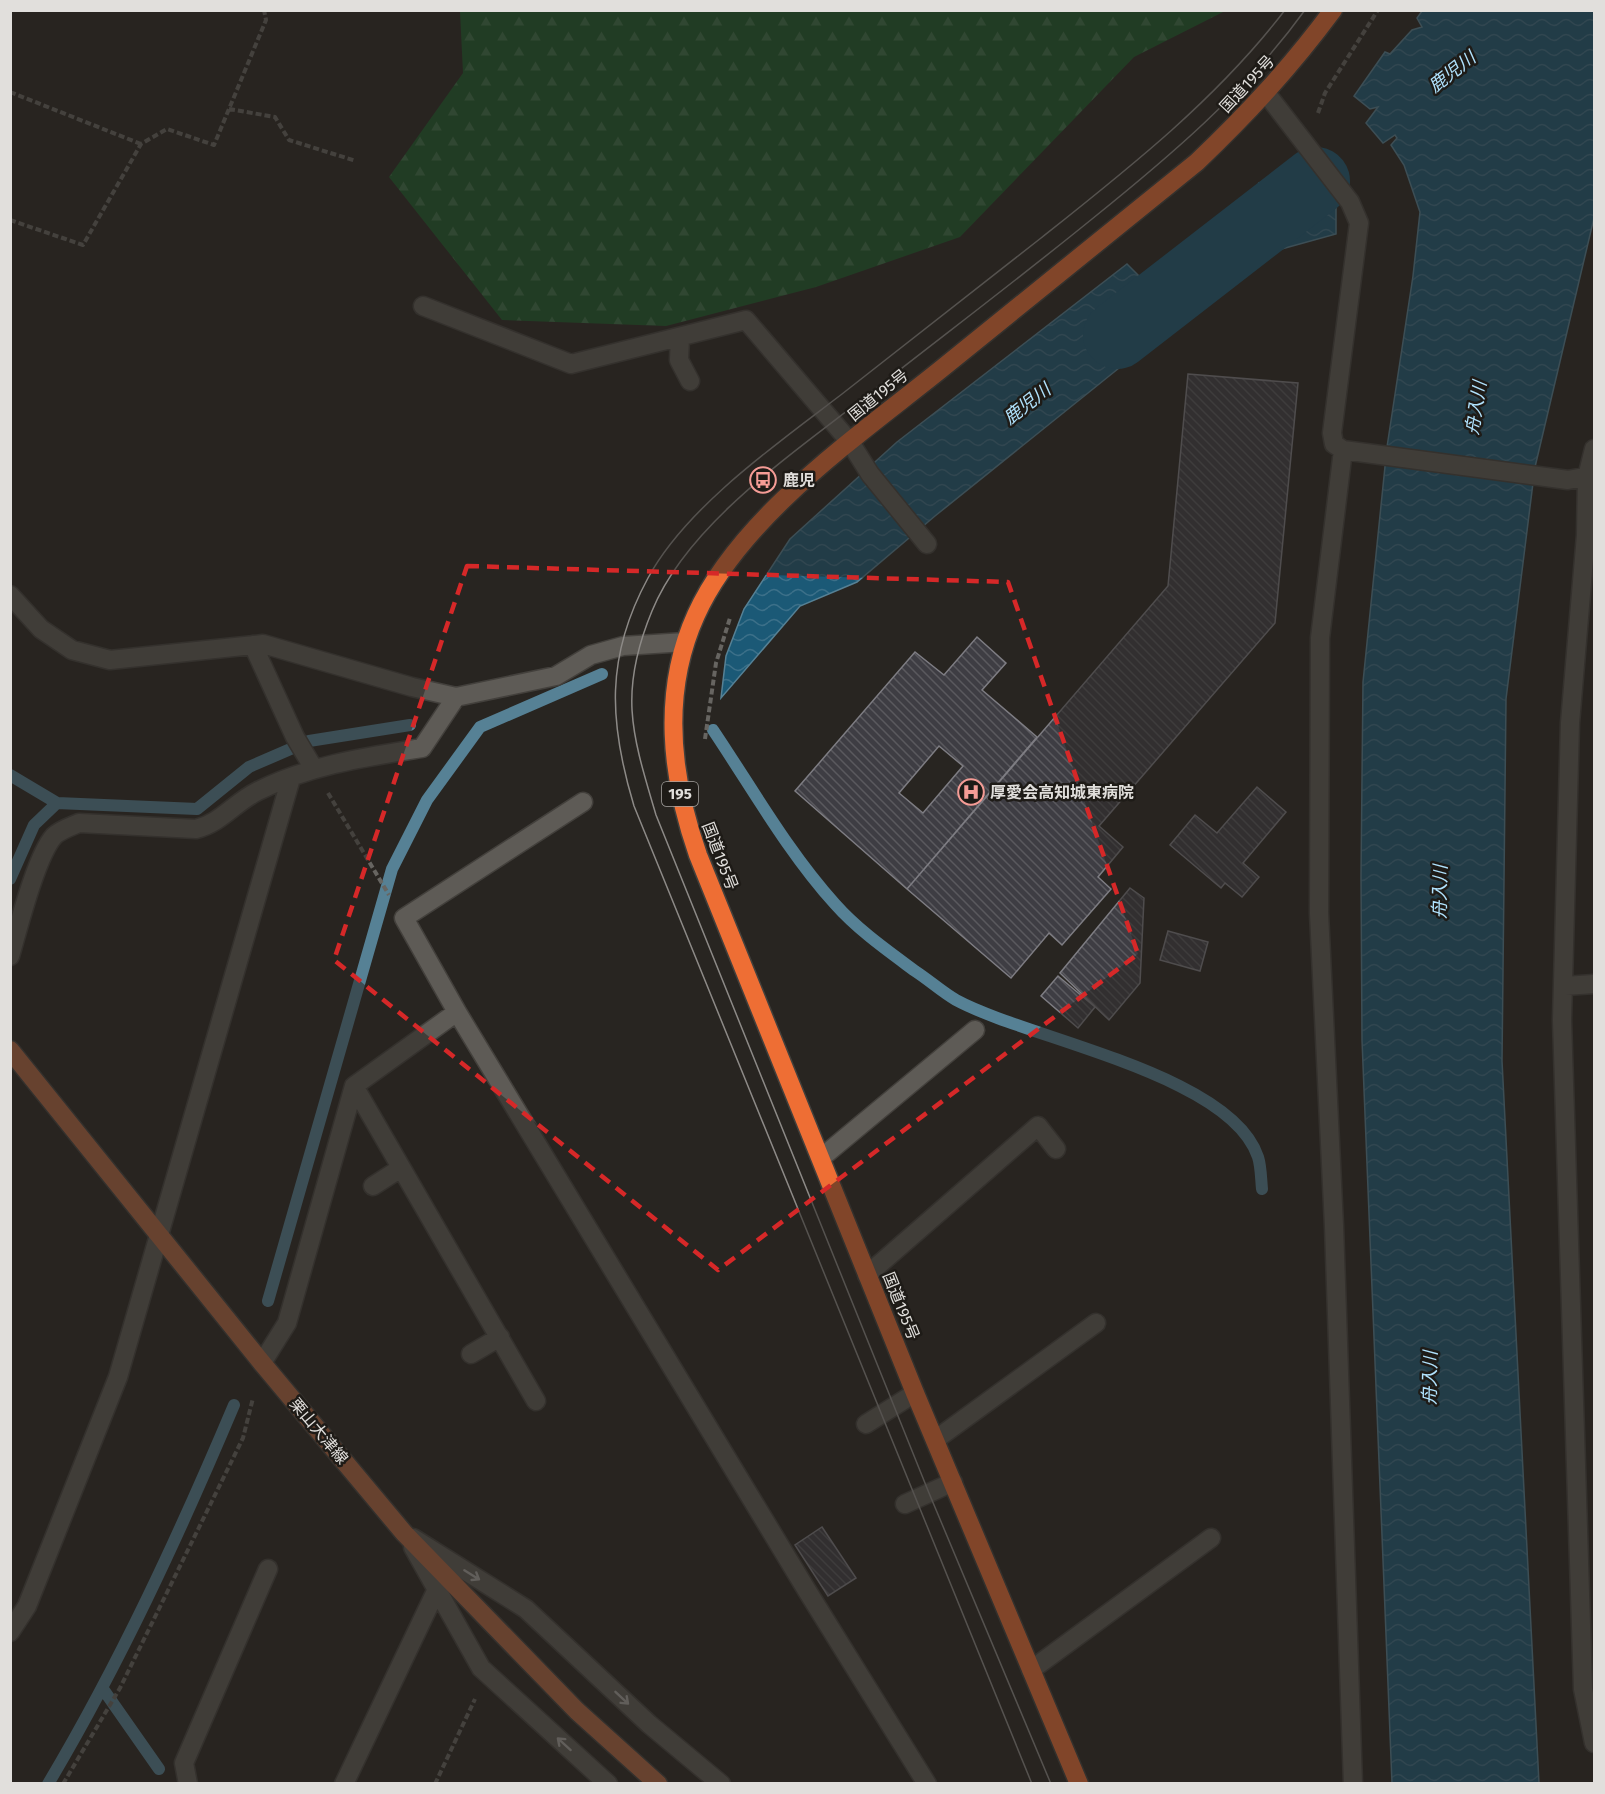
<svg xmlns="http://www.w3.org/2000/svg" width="1605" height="1794" font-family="'Fira Sans','Noto Sans JP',sans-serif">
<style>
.forest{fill:url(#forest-firs)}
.water{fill:url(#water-waves);stroke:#568195;stroke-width:1.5}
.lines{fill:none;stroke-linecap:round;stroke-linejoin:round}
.stream{stroke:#568195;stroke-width:12}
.river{stroke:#1b5976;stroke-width:68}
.building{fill:url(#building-back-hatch);stroke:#7e7d83;stroke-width:1.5;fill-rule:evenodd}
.minor-casing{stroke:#43403c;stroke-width:21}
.major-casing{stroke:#43403c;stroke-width:21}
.highway-casing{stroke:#43403c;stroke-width:21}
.path{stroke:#676561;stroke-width:4;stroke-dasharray:6 3;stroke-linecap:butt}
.minor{stroke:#5e5b56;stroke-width:18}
.major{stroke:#b46642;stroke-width:18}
.highway{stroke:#ee6e34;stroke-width:18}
.tram{stroke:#8d8a87;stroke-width:1.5}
.oneway{stroke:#a6a4a0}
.marked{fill:none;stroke:#d62828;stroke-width:4.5;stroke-dasharray:12 8;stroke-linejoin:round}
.labels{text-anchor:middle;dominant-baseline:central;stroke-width:5;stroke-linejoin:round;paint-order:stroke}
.shield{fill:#1e1b17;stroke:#a6a4a1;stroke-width:1.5}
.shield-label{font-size:15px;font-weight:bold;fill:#e1dfdc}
.street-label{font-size:16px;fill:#e1dfdc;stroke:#1e1b17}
.poi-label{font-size:16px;font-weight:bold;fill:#e1dfdc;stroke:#1e1b17;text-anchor:start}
.water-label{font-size:18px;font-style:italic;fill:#b0e2fd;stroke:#1e1b17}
</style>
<defs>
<pattern id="forest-firs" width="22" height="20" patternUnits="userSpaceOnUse" patternTransform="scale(1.5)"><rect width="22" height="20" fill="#1a5a28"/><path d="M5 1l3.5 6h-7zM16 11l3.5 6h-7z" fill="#3b7147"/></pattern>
<pattern id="water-waves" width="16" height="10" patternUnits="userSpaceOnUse" patternTransform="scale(1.5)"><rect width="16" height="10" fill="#1b5976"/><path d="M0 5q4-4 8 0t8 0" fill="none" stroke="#3c7089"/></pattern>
<pattern id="building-back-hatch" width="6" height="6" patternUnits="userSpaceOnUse" patternTransform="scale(1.5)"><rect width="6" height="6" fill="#3e3d43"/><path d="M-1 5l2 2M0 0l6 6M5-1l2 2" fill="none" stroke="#5a595e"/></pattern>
</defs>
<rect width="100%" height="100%" fill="#282521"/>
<path class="forest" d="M460 11V10L1225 11 1134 57 960 237 816 287 666 326 502 320 389 177 463 73Z"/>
<path class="water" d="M1422 11H1594V218L1535 467 1506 699 1502 1061 1539 1783H1392L1362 1040 1361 876 1363 682 1387 447 1413 276 1420 212 1404 165 1391 145 1397 138 1395 135 1383 143 1366 123 1378 107 1370 109 1354 96 1385 52 1390 54 1412 30 1422 27 1417 18Z
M1306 168 1336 204V234L1278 250 1226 282 935 516 857 582 800 606 721 698 726 656 744 609 790 539 897 442 1127 264 1162 299 1280 211 1259 183Z"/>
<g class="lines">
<path class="stream" d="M713 730C752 788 788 852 835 904 858 930 888 951 915 971 929 980 942 992 956 1000 1028 1039 1231 1074 1258 1157 1261 1166 1261 1179 1262 1189
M10 775 57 803
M10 879 34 825 57 803 197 809 249 767 309 741 410 725
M268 1301 392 869 427 800 480 727 602 674
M103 1689 159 1769
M48 1784C120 1663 179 1535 234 1405"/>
<path class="river" d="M1117 335 1316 181"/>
</g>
<path class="building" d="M1188 374 1298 383 1275 623 1099 826 1123 847 1098 877 1111 889 1062 945 1049 933 1011 978 907 889 1168 586Z
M977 637 1006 663 982 690 1037 737 907 889 795 791 915 652 944 675ZM939 746 963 766 923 813 899 793Z
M1257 787 1286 812 1243 863 1259 877 1242 897 1225 883 1221 888 1170 845 1195 815 1217 833Z
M1130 888 1144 898 1140 983 1109 1020 1060 973Z
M1168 931 1208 942 1200 971 1160 960Z
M1058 976 1095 1007 1078 1028 1041 996Z
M822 1527 856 1578 828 1596 795 1545Z"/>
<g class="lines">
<g class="minor-casing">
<path id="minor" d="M1266 93 1350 202 1359 223 1332 433 1334 444 1343 450 1568 480 1594 475
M423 306 571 364 746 320 850 442 870 474 927 544
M680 337 679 360 690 381
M1594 449 1587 477 1586 535 1570 723 1562 1020 1583 1689 1594 1743
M1343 450 1320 638 1319 913 1334 1226 1353 1784
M10 595 41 629 72 650 110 660 263 644 412 687 456 697
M253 645 295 737 314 769
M583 802 404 918 457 1012 806 1589 927 1784
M10 956C18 929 36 856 54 836 60 830 72 826 79 823L196 829C221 823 235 802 258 791 310 765 366 757 422 748L456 697 556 676 591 655 623 646 685 642
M1565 986 1594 984
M354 1086 536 1401
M821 1158 975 1030
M373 1186 401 1168
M867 1275 1038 1126 1056 1149
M471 1354 500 1337
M262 1363 287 1323 354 1086 457 1012
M866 1424 915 1393
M935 1440 1096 1323
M905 1504 953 1482
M413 1538 526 1609 649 1724 721 1784
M413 1547 481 1668 608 1784
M10 1632 27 1606 118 1377 291 778
M1031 1670 1211 1538
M188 1784 184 1763 268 1569
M344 1784 437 1589"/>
</g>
<g class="major-casing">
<path id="major" d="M10 1050 262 1363 404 1533 577 1711 658 1784"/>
</g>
<g class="highway-casing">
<path id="highway" d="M1079 1784 915 1393 698 855C671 778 661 692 696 615 740 517 858 436 940 370 1026 301 1111 231 1197 162 1249 112 1290 68 1333 10"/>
</g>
<path class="path" d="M10 92 141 144
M229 109 275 117 289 140 356 161
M1318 113 1325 93 1378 10
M10 220 83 245 141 144 167 129 214 145 266 20 264 10
M705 739 716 663 730 618
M328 793 389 895
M63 1784 120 1688 243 1438 253 1398
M435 1784 475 1699"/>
<use href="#minor" class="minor"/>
<use href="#major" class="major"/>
<use href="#highway" class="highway"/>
<path class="tram" d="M1032 1784 634 806C609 723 605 657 648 578 686 507 778 443 842 394 908 342 974 290 1041 238 1128 169 1217 99 1285 10
M1051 1784 929 1493 656 815C632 734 618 693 652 611 687 525 792 454 865 397 940 338 1017 280 1092 219 1169 157 1246 92 1305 10"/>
</g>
<defs><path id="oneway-shaft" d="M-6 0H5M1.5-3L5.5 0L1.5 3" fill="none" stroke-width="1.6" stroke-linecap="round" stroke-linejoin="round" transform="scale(1.5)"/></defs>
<g class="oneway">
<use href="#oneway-shaft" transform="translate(472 1575) rotate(32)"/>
<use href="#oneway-shaft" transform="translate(622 1698) rotate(43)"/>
<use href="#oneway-shaft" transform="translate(564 1744) rotate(-138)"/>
</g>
<path d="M0 0H1605V1794H0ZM467 566 1008 582 1138 954 718 1270 334 960Z" fill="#282521" fill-opacity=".55" fill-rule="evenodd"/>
<path class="marked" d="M467 566 1008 582 1138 954 718 1270 334 960Z"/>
<defs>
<g id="bus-ring" transform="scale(1.35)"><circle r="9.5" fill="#1e1b17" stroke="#f59c96" stroke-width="1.5"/><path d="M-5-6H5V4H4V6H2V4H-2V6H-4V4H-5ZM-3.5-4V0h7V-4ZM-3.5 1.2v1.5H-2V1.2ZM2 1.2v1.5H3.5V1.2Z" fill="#f59c96"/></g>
<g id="hospital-ring" transform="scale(1.35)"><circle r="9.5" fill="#1e1b17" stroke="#f59c96" stroke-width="1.5"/><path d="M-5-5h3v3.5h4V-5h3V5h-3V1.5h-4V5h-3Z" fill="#f59c96"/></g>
</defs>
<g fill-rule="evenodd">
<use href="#bus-ring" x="763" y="480"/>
<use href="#hospital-ring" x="971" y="792"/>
</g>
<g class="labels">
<rect class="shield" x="662" y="782" width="36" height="24" rx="4.5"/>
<g class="shield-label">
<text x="680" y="794">195</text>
</g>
<g class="street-label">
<text transform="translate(1247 84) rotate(-47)">国道195号</text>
<text transform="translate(878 395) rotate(-39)">国道195号</text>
<text transform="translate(720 856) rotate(69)">国道195号</text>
<text transform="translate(901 1306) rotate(68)">国道195号</text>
<text transform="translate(319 1431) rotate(50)">栗山大津線</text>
</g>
<g class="poi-label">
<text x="783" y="480">鹿児</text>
<text x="990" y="792">厚愛会高知城東病院</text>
</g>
<g class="water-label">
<text transform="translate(1452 72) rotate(-38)">鹿児川</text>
<text transform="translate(1027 404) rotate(-38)">鹿児川</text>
<text transform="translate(1476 408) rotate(-81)">舟入川</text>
<text transform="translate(1440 892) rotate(-89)">舟入川</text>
<text transform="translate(1430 1378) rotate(-89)">舟入川</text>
</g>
</g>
<rect width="1605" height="1794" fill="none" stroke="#e1dfdc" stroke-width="24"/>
</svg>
